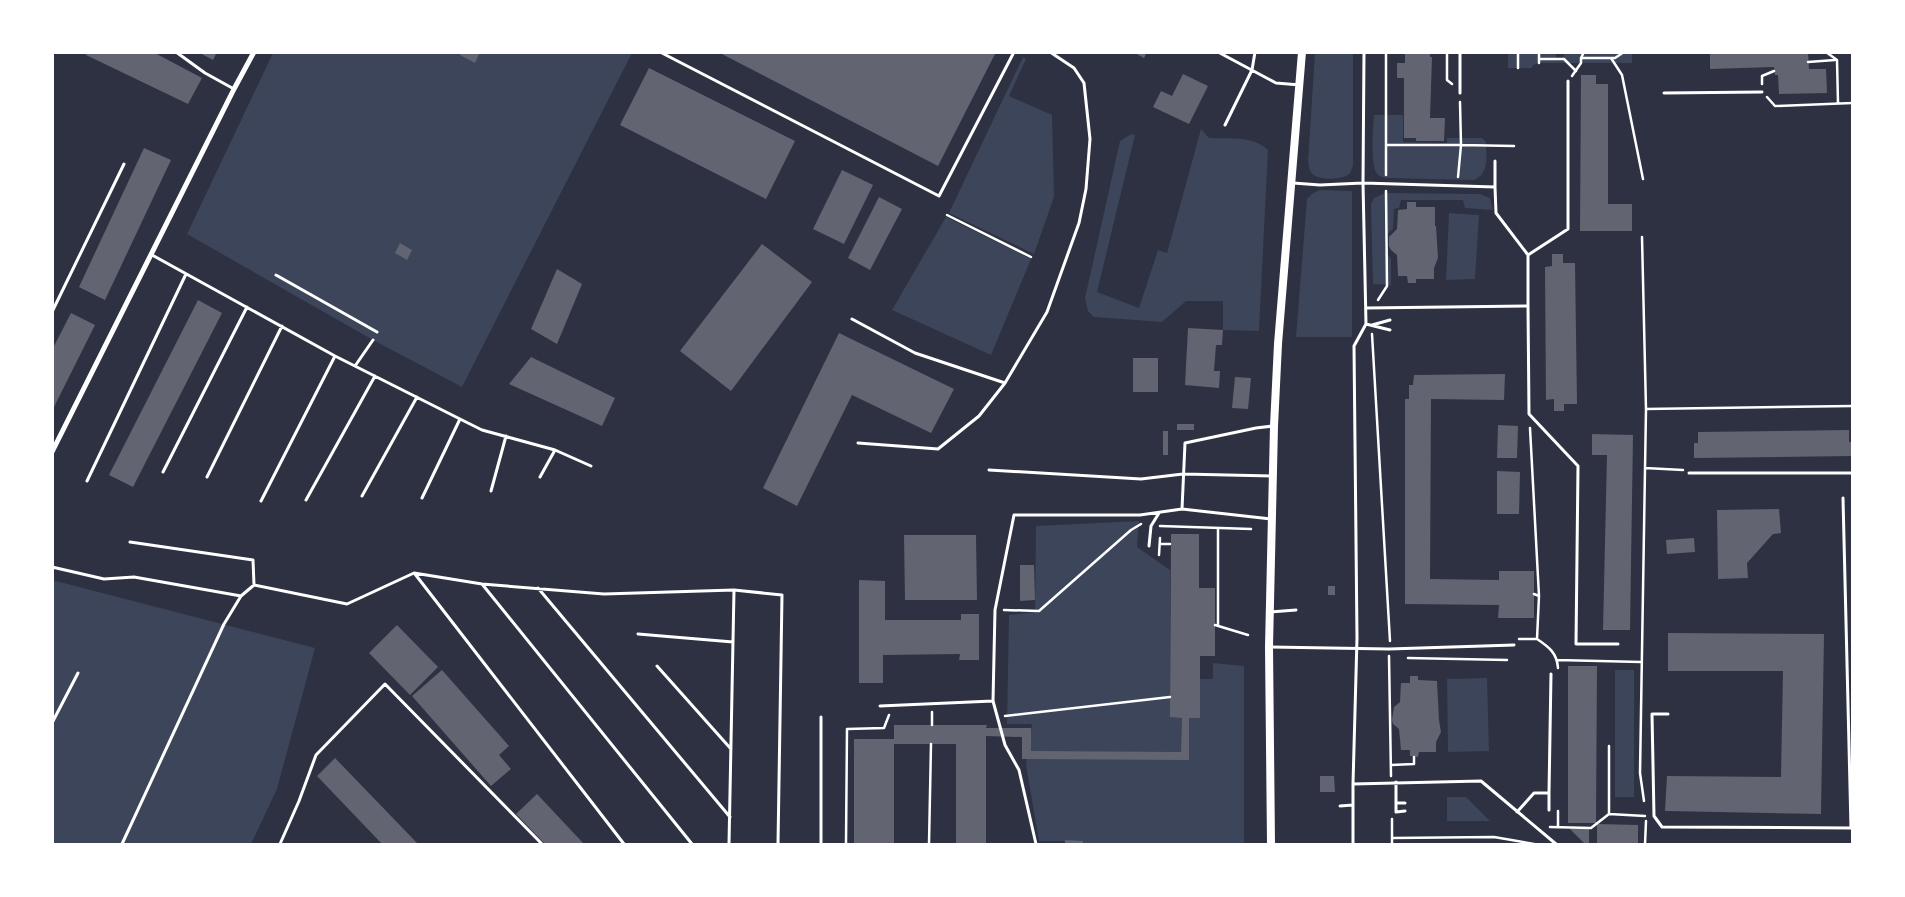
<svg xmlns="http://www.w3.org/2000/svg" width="1905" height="897" font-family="Barlow,sans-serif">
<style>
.green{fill:#3c4559}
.building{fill:#626471}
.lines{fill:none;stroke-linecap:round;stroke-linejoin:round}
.path{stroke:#fff;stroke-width:2.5}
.service{stroke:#fff;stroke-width:3}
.minor{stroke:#fff;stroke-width:5}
.tertiary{stroke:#fff;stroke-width:8}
</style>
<rect width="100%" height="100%" fill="#2d3142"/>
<path class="green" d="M273 53H632L462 387 373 340 187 234Z
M1315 53H1353V166C1352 167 1351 172 1350 173 1345 180 1322 180 1315 176 1309 172 1309 167 1308 161Z
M1508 53H1556V58H1563L1564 53H1632V63H1539L1533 65 1532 68H1508Z
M1023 57 1026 59 1009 96 1052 115 1054 197 1034 254 949 213Z
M1374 115H1403V142L1447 143V138H1482L1486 142C1486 155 1490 174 1474 180L1388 178C1385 178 1380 177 1377 174 1370 165 1373 128 1374 115Z
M1201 129 1209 138C1229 139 1253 135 1268 150L1259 331 1223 330V301H1186L1162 322 1094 317 1088 311 1085 298 1120 141 1131 134 1135 135 1097 292 1139 308 1158 250 1167 253Z
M1319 190 1352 191V337H1296L1307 199 1312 194Z
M1385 193 1480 194 1490 198 1493 210 1465 208 1463 200H1401L1399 208 1394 209 1393 229 1386 235 1385 251 1391 259V285L1373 284 1371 204 1374 198Z
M1449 213 1479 215 1475 279 1446 280Z
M946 217 1031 259 991 355 892 310Z
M1139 521 1137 547 1170 570V717H1200V679H1213V663L1244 666V844H1083L1082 841H1039L1026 765 1032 724H1007L1009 615 1035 612 1036 526Z
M52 580 315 648 277 789 251 844H53Z
M1615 670H1634V797H1615Z
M1487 678 1489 751 1448 752 1447 679Z
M1447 797H1466L1490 821H1447Z"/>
<path class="building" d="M87 52H153L202 78 188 104 86 55Z
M198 52H217L213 60Z
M461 52H480L475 63 460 55Z
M718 52H996L938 166Z
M1133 52H1147L1144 58Z
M1405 52H1430V57H1432L1430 118H1445L1444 141H1416V138H1404V78H1397V63H1405Z
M1710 52H1808L1809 69H1826L1827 93 1779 94 1778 75H1775L1774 67 1710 69Z
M649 68 795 141 766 199 620 125Z
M1183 74 1208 86 1189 124 1153 107 1161 91 1172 96Z
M1581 75H1596V84H1608V204H1632V231H1580Z
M144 148 171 160 105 300 79 287Z
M842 170 873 185 844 244 813 229Z
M879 197 902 209 870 270 848 258Z
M1407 202H1416V207H1435V226H1436L1438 258 1434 268V279H1416V283H1408L1407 276H1398L1397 255 1391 250 1389 246V237L1397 229 1398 210 1407 209Z
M400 243 412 250 407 260 395 253Z
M762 244 812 282 731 391 680 351Z
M1552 254H1563V263H1575L1577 404H1564V411H1554V399L1546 400 1545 267 1552 266Z
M557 269 582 284 557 344 531 329Z
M198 300 222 313 133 487 109 475Z
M71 313 95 325 52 411V350Z
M1188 328 1223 330 1222 345H1216L1214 371H1220L1219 388 1185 385Z
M839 333 954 389 931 433 852 395 797 506 763 488Z
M531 357 615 398 602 426 509 384Z
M1133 358H1158V392H1133Z
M1505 374 1504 400 1431 399 1430 579 1499 580V571H1534V618H1498L1499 605 1405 604V399H1409V385H1413L1414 375Z
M1235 377 1251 378 1248 409 1232 408Z
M1177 424H1194V430H1177Z
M1498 425 1518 426 1517 458H1497Z
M1849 430V442H1852V456L1694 458V443H1698V432Z
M1163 431H1168V455H1163Z
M1592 434 1633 435 1630 630H1603L1607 455H1592Z
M1497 471 1520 472 1519 514H1497Z
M1779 509 1781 533 1773 534 1747 563 1748 578 1718 579 1717 510Z
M1171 534H1199V588H1215V656H1200V718H1189V760L1022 759V737L986 736V844H956V744H894V844H854V739H894V725H987L986 728H1031V751L1181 752 1182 718 1170 717Z
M904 535H976L977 600H905Z
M1694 538 1695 552 1667 554 1666 540Z
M1020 565H1034L1035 600 1020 601Z
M859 580 885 581V620H961V614H979V660H959L960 654 883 655V683H859Z
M1328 586H1335V595H1328Z
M397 625 438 667 410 695 369 653Z
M1668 633 1824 634 1821 814 1665 811 1667 776 1781 777 1783 671H1668Z
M1568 666H1597L1596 823H1568Z
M442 670 509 746 499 755 511 769 491 786 412 696Z
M1410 676H1418V680L1437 681 1439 720 1441 732 1436 742V752H1419L1418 757 1410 756V750H1401L1399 729 1393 724 1392 720 1394 707 1400 702 1401 683H1410Z
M335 758 418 844H382L317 776Z
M1320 776H1334L1335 792H1320Z
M537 794 584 844H545L516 814Z
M1597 824 1638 825V844H1597Z
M1570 829H1589V844H1585Z
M1065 840 1083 841V844H1065Z"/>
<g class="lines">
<path class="path" d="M1447 52V80L1452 84
M1826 52 1837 60 1838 103
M1581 58H1615L1624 52
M1611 58 1622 75 1643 179
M1539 59H1564L1576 71
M1808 62 1835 60
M1539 63V52
M1518 68V52
M1572 76 1581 63V58L1584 52
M1762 84V76L1774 71
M1767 97 1775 106 1852 103
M1386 145H1461L1460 102
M1386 175V52
M1458 177 1461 145 1514 146
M947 215 1031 257
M1642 237 1646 409 1640 773 1644 801
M1378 300 1387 286 1386 191
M1372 334 1390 641
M1646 409 1852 406
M1530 428 1539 596
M1645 468 1683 470
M1160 526 1251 529
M1218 528V625
M1160 544H1170
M1159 555 1160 538
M1004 610 1039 611 1131 530 1141 524
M1215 625 1248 635
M1519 639H1537L1539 596 1534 594
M1537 639C1549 647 1557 653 1558 668
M1389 656 1391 776
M1408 658 1507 660
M1557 660 1641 662
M1005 716 1170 697
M932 725V712
M1391 765 1414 764V757
M1609 814V746
M1392 819V844
M1550 827 1591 828 1609 814 1645 816
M1558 827V811
M1392 838 1494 837 1534 844
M846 844 847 729 884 728 889 715
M929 844 931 744
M1645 844 1646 821"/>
<path class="service" d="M176 52 205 73 234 89
M660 52 939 196 1014 52
M1218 52 1276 83 1300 85
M1364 52 1363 183 1495 187 1496 213 1528 255
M1460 93V52
M1664 93 1762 92
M1225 125 1252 70 1255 52
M1293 183 1320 185 1363 183 1366 324 1354 346 1357 638 1353 784V844
M1495 187V161
M152 255 335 356 460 419 482 430 555 450 591 466
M276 275 377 332
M1528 306V255L1568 229V81
M1366 308 1528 306 1529 414 1578 466 1576 644H1618
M52 312 124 164
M852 319 915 353 1005 383 1047 312 1079 223 1086 189 1090 139 1084 83 1074 68 1050 52
M1366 324 1390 330
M1372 325 1390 320
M355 366 373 340
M858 443 938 449 979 416 1005 383
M989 470 1141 479 1183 474 1272 476
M163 472 247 307
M1689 473H1852
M207 477 282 326
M540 477 555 450
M87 481 186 274
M491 491 506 436
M362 496 417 397
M422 498 460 419
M306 500 375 376
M261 501 335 356
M1271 519 1182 509 1185 443 1256 428 1273 426
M130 542 253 560 254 585
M1149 546 1151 526 1159 513
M52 567 104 579 134 577 241 596 254 585 347 604 414 573 482 584 604 594 734 590 782 595 778 844
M415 574 624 844
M482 584 692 844
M538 588 730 817
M1270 612 1296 610
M638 634 733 642
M1269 647 1389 649 1514 645
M657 666 731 749
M993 701 1005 745 1019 770 1036 844
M880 706 993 701 995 610 1014 515H1140L1182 509
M1668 714H1652L1654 816 1662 827 1851 828 1843 498
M52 723 78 673
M1396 782V812L1405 811
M1353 784 1481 781 1556 844
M1549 793V810
M1396 803H1405
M1340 806 1353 805
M1517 812 1534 793H1549L1551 674
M122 844 224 624 241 596
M280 844 299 801 316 755 385 684 542 844
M729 844 734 590
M821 844V717"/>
<path class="minor" d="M52 452 234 89 254 52"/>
<path class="tertiary" d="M1271 844 1269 647 1274 426 1278 344 1302 52"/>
</g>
<rect width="1905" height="897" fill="none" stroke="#ffffff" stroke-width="108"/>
</svg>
